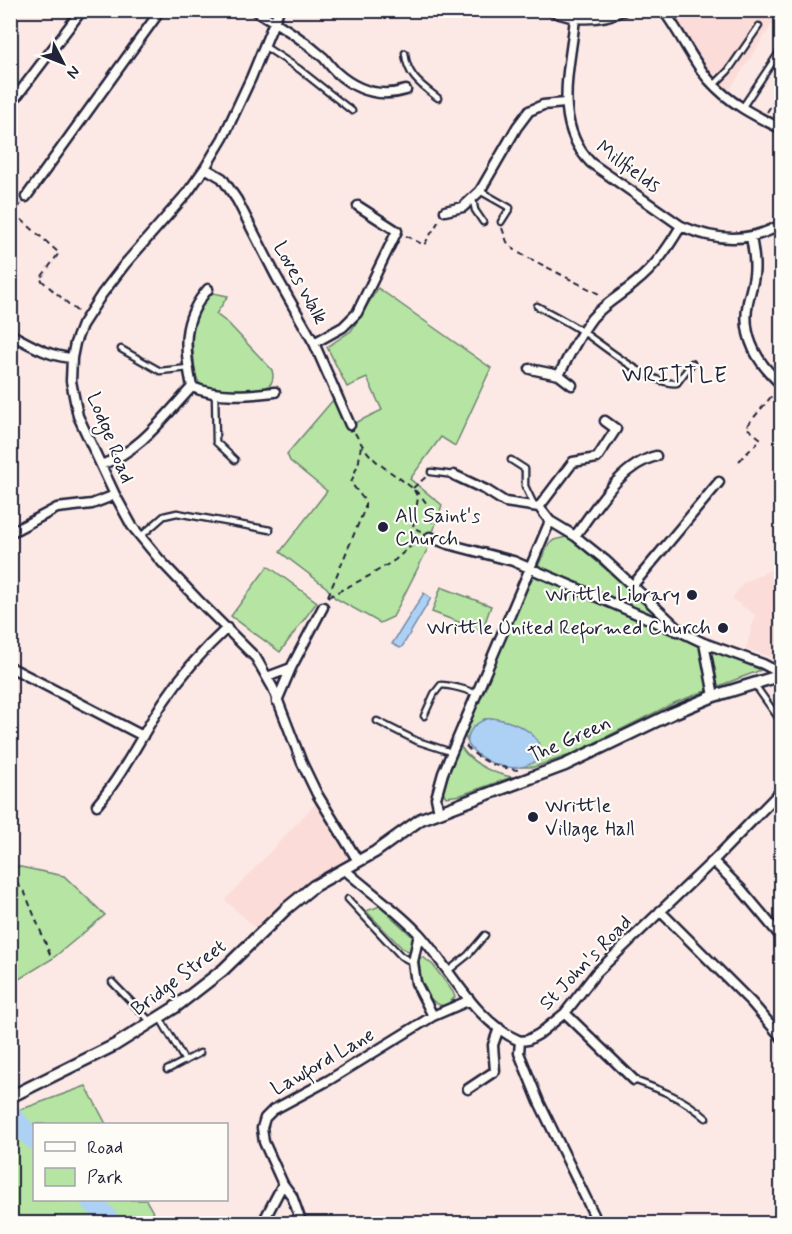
<svg xmlns="http://www.w3.org/2000/svg" width="792" height="1234" font-family="Mynerve,sans-serif">
<style>
.built{fill:#fbdcd8}
.green{fill:#b5e4a3;stroke:#6c836f;stroke-width:1.5}
.water{fill:#add1f5;stroke:#758bab;stroke-width:1.5}
.lines{fill:none;stroke-linecap:round;stroke-linejoin:round}
.river{stroke:#add1f5;stroke-width:20}
.service-casing{stroke:#22223b;stroke-width:9}
.minor-casing{stroke:#22223b;stroke-width:13}
.tertiary-casing{stroke:#22223b;stroke-width:15}
.path{stroke:#22223b;stroke-width:2;stroke-dasharray:6 4.5;stroke-linecap:butt}
.service{stroke:#fdfcf7;stroke-width:4.5}
.minor{stroke:#fdfcf7;stroke-width:8}
.tertiary{stroke:#fdfcf7;stroke-width:10}
.poi-dot{fill:#22223b;stroke:#fdfcf7;stroke-width:2}
.labels{text-anchor:middle;dominant-baseline:central;stroke-width:4.5;stroke-linejoin:round;paint-order:stroke}
.street-label{font-size:20px;fill:#22223b;stroke:#fdfcf7}
.poi-label{font-size:20px;fill:#22223b;stroke:#fdfcf7;text-anchor:start}
.quarter-label{font-size:22px;letter-spacing:1.5px;fill:#22223b;stroke:#fdfcf7}
</style>
<rect width="100%" height="100%" fill="#fce9e5"/>
<filter id="ink" filterUnits="userSpaceOnUse"><feTurbulence type="fractalNoise" baseFrequency=".0167" numOctaves="2"/><feDisplacementMap in="SourceGraphic" scale="12" xChannelSelector="R" yChannelSelector="G"/><feConvolveMatrix kernelMatrix="1 2 1 2 8 2 1 2 1" color-interpolation-filters="sRGB"/></filter>
<g filter="url(#ink)">
<path class="built" d="M667 11H761L775 20 727 94 706 70Z
M781 565V660L746 649 755 615 732 599 743 583Z
M316 803 351 859 314 882 260 932 225 900Z"/>
<path class="green" d="M378 288 491 368 455 446 441 437 410 479 442 505 427 550 393 617 380 623 335 598 326 587 280 552 327 491 290 461 287 454 333 400 347 427 382 410 367 378 347 387 327 347 351 331Z
M213 293 228 296 216 314 229 324 272 370C279 395 246 391 231 390 223 389 211 391 203 386 195 381 195 370 194 361 191 339 190 305 213 293Z
M566 537 572 540 663 619 659 629 761 670 674 703 570 755 534 767H520L527 765 537 742C527 726 503 717 484 719L468 737 467 741 464 734 530 582 549 544 554 540Z
M268 566 317 602 280 652 231 616Z
M441 587 491 606 482 631 432 612Z
M460 746C472 764 491 773 512 777L461 795 446 797 443 792 444 786Z
M11 865 64 876 105 915 52 959 11 984Z
M380 906 416 940 412 953 402 948 366 911Z
M423 957 433 965 453 992 455 997 446 1006C425 1005 419 977 419 959Z
M86 1086 106 1124H34V1200H146L159 1223H11V1113Z"/>
<path class="water" d="M424 593 431 598 402 647 400 648 392 644Z
M492 718C511 721 546 732 539 758 519 777 481 765 468 744 466 730 478 720 492 718Z"/>
<g class="lines">
<path class="river" d="M10 1114 34 1140
M90 1200 107 1217 109 1224"/>
<g class="service-casing">
<path id="service" d="M264 46 299 69 352 111
M405 53C407 76 421 85 438 98
M714 85 728 71 759 26
M742 108 782 48
M480 191 510 208 501 222
M473 200 475 210 483 222
M537 306C552 314 568 322 583 332 605 346 650 386 677 383L692 363
M121 349 160 371 189 368
M215 393 216 442 235 460
M511 460 525 469V486L535 507
M431 472 454 475
M140 537 164 516 177 513 270 530
M779 677 782 689
M755 685 782 723
M424 716 434 694 441 685C449 685 469 690 476 694
M377 721 417 741 451 752
M348 899 401 956 412 962
M448 971 468 955 485 935
M112 982 150 1021
M160 1018 185 1061
M167 1070 200 1053
M634 1080C661 1090 685 1099 706 1118"/>
</g>
<g class="minor-casing">
<path id="minor" d="M254 10C276 22 305 41 324 58 328 63 332 68 336 72 356 90 380 98 406 90
M279 10 251 78 223 138 205 168 188 192 125 264 102 294 82 325 75 343 72 358 71 381 78 416 115 495 132 526 159 559 197 599 256 658 273 688 302 763 317 794 358 861
M550 10C574 21 600 21 624 10
M663 10C680 32 691 59 709 80 729 103 755 116 782 129
M575 18C570 69 552 123 591 163L681 226C715 241 749 244 782 224
M10 105 82 10
M205 168 222 178 237 200 276 276 314 343 350 425
M26 197 155 18 158 10
M445 211 463 207 480 191 517 127 529 111 543 105 565 103
M751 237C753 249 756 262 754 275 753 284 750 293 748 302 741 336 757 363 782 385
M208 289C181 320 184 348 192 387 218 398 248 395 275 392
M10 334C31 345 48 356 72 358
M314 343 343 327 357 313 397 231 358 206
M530 369 559 375C569 355 579 335 592 318 604 304 621 295 635 283 655 267 668 248 681 226
M559 375 572 385
M605 421 616 429 597 458 573 462 539 507 550 521 575 536 605 560 683 633 704 643 763 664 782 674
M101 465C140 451 164 417 192 387
M454 475 486 490 505 502 539 507
M10 533 57 508 92 504 115 495
M575 536C596 508 620 465 656 456
M430 537 448 544 513 561 677 631
M633 585 719 482
M704 643 714 696
M10 667 143 736
M267 677 291 668 323 607
M277 701 291 668
M97 805C124 773 141 736 164 701 182 674 203 650 227 628
M439 812 436 798 443 773 550 521
M713 861 741 889 782 938
M344 869C368 891 399 911 420 935 451 970 475 1022 520 1041
M660 911 752 1003 782 1038
M419 934 413 962 416 983 433 1016
M565 1013 634 1080
M520 1041 528 1040 539 1034 565 1013 596 973 713 861 782 790
M520 1041 519 1053 539 1102 594 1215
M468 1089 495 1071 493 1045 499 1028
M262 1224 283 1184
M302 1224 292 1196 283 1184 264 1142 262 1128 265 1118 273 1110 329 1080 433 1016 470 1000"/>
</g>
<g class="tertiary-casing">
<path id="tertiary" d="M10 1097 115 1045 174 1008 223 970 287 908 314 886 375 852 421 819 565 765 671 714 714 696 782 675"/>
</g>
<path class="path" d="M767 112 782 89
M21 204 14 213 59 253 40 279 79 313
M502 228 507 242 517 252 603 296
M406 236 424 245 440 219
M355 433C360 442 366 452 374 459 393 478 437 494 431 527
M739 461 761 439 746 427 775 392
M413 488 427 476
M414 490 418 498 413 527 422 532
M328 596 365 508V501L351 483 359 461 361 445
M328 597 369 576 395 560 421 537
M466 746C481 762 498 768 519 770L521 772
M10 875 25 893 52 959
M10 997 17 1008 10 1010"/>
<use href="#service" class="service"/>
<use href="#minor" class="minor"/>
<use href="#tertiary" class="tertiary"/>
</g>
</g>
<g class="poi-dot">
<circle cx="383" cy="527" r="6"/>
<circle cx="692" cy="595" r="6"/>
<circle cx="723" cy="628" r="6"/>
<circle cx="533" cy="817" r="6"/>
</g>
<g class="labels">
<g class="street-label">
<text transform="translate(628 167) rotate(36)">Millfields</text>
<text transform="translate(300 283) rotate(61)">Loves Walk</text>
<text transform="translate(110 438) rotate(68)">Lodge Road</text>
<text transform="translate(570 740) rotate(-24)">The Green</text>
<text transform="translate(586 963) rotate(-46)">St John's Road</text>
<text transform="translate(179 978) rotate(-37)">Bridge Street</text>
<text transform="translate(323 1062) rotate(-30)">Lawford Lane</text>
</g>
<g class="poi-label">
<text x="395" y="516">All Saint's<tspan x="395" dy="23">Church</tspan></text>
<text x="680" y="595" text-anchor="end">Writtle Library</text>
<text x="711" y="628" text-anchor="end">Writtle United Reformed Church</text>
<text x="545" y="806">Writtle<tspan x="545" dy="23">Village Hall</tspan></text>
</g>
<g class="quarter-label">
<text x="675" y="376">WRITTLE</text>
</g>
</g>
<rect width="792" height="1234" fill="none" stroke="#fdfcf7" stroke-width="36"/>
<rect x="18" y="18" width="756" height="1198" fill="none" stroke="#22223b" stroke-width="2" filter="url(#ink)"/>
<rect x="33" y="1123" width="195" height="78" fill="#fdfcf7" stroke="#a5a5ac" stroke-width="1.5"/>
<rect x="45" y="1142" width="30" height="9" fill="#fdfcf7" stroke="#a5a5ac" stroke-width="1.5"/>
<text x="87" y="1153" font-size="18" fill="#22223b">Road</text>
<rect x="45" y="1168" width="30" height="18" fill="#b5e4a3" stroke="#a5a5ac" stroke-width="1.5"/>
<text x="87" y="1183" font-size="18" fill="#22223b">Park</text>
<g transform="translate(63 63) rotate(132)" stroke="#fdfcf7" stroke-width="4.5" paint-order="stroke">
<path d="M0-4.5L10 22L0 15L-10 22Z" fill="#22223b"/>
<text y="-9" font-size="16" font-weight="bold" text-anchor="middle" fill="#22223b">N</text>
</g>
</svg>
